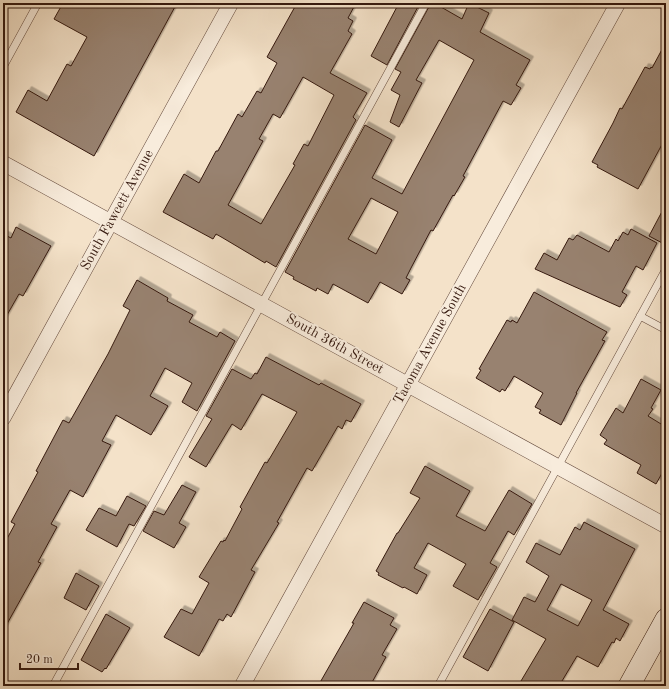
<svg xmlns="http://www.w3.org/2000/svg" width="669" height="689" font-family="'Old Standard TT',serif">
<style>
.building{fill:#988270;stroke:#35190f;fill-rule:evenodd;filter:url(#shadow)}
.lines{fill:none;stroke-linecap:round;stroke-linejoin:round}
.lane-casing{stroke:#654b3e;stroke-width:8}
.street-casing{stroke:#654b3e;stroke-width:16}
.secondary-casing{stroke:#35190f;stroke-width:22}
.lane{stroke:#f8ecdc;stroke-width:7}
.street{stroke:#f8ecdc;stroke-width:15}
.secondary{stroke:#f8ecdc;stroke-width:21}
.labels{text-anchor:middle;dominant-baseline:central;stroke-width:4;stroke-linejoin:round;paint-order:stroke}
.street-label{font-size:14px;fill:#35190f;stroke:#f8ecdc}
</style>
<defs>
<filter id="shadow"><feDropShadow dx="3.5" dy="-3.5" stdDeviation="0" flood-color="#0004"/></filter>
</defs>
<rect width="100%" height="100%" fill="#f4e2c9"/>
<filter id="stains"><feTurbulence type="fractalNoise" baseFrequency=".005" numOctaves="4"/><feColorMatrix values="0 0 0 0 .2 0 0 0 0 .09 0 0 0 0 .02 0 0 0 .5 -.17"/></filter>
<radialGradient id="worn" r=".72"><stop offset=".6" stop-color="#630" stop-opacity="0"/><stop offset="1" stop-color="#630" stop-opacity=".3"/></radialGradient>
<path class="building" d="M63 3H177L94 156 16 112 28 90 47 101 67 64 71 66 87 37 54 19Z
M297 3H356L348 18 353 21 348 31 352 34 330 73 367 93 353 117 356 120 276 267 266 261 265 263 223 238 216 234 213 239 163 212 184 174 199 183 216 151H218L238 114 242 117 257 91 261 93 277 63 267 57ZM303 77 334 95 308 146 304 144 293 164 295 165 261 224 228 205 263 141 259 139 273 114 280 118Z
M399 3H420L387 65 371 56Z
M431 3H434L462 19 469 3 489 13 480 32 530 60 516 85 521 88 511 105 503 101 463 176 465 177 454 196 453 195 433 231 431 230 411 268 406 278 410 280 402 294 380 282 368 303 333 284 328 294 317 288 316 291 293 279 294 277 285 272 365 125 392 140 372 178 402 194 474 60 439 40 416 80 422 83 399 127 390 122 400 95 391 90 401 72 395 69ZM371 198 398 212 376 254 348 239Z
M666 42V137L638 189 597 167 598 165 592 162 613 123 620 108 622 109 645 67 650 69 651 67 652 68Z
M666 204V245L649 236Z
M16 227 51 246 23 296 19 294 3 322V234L11 238Z
M631 229 657 243 643 270 636 266 622 292 627 295 620 307 535 269 544 253 557 260 569 238 573 240 577 235 609 252 616 239 618 241 623 232 628 235Z
M137 280 168 298 167 301 193 315 189 322 217 337 220 332 235 341 197 411 182 402 192 383 165 368 150 396 168 406 151 435 116 415 102 441 111 445 83 497 70 490 51 524 57 527 38 562 41 563 3 631V546L15 524 11 522 38 472 36 471 63 420 69 423 108 354 130 310 123 306Z
M534 292 607 332 602 340 605 341 576 393H577L561 425 539 413 541 410 535 407 543 393 514 376 505 391 502 389 500 392 476 378 481 370 479 369 507 320 511 322 512 320 517 323Z
M266 357 319 385 321 383 361 404 351 422 346 420 342 429 338 426 312 471 307 468 277 522 279 523 251 570 255 572 231 617 227 614 223 621 219 619 199 656 164 637 181 609 192 614 209 583 199 577 221 541 223 542 224 540 225 541 242 509 240 507 265 462 267 463 297 412 262 394 241 430 232 424 206 467 189 457 212 419 206 416 232 369 251 379 255 373 257 374Z
M641 379 661 390 651 408 653 409 648 416 666 427V466L656 484 637 473 641 465 604 444 607 440 600 435 616 408 623 413Z
M425 466 470 491 456 516 485 531 509 490 532 504 514 535 508 531 490 563 497 567 478 600 453 586 466 564 428 543 414 568 427 575 417 594 404 587 403 588 378 575 379 573 376 571 397 533H398L420 498 410 493Z
M182 485 196 492 179 523 186 527 174 548 143 531 154 511 164 515Z
M127 496 146 506 134 526 129 524 117 547 86 530 99 508 116 516Z
M584 522 635 549 603 610 629 624 620 641 616 638 614 643 612 642 598 667 577 656 559 686H518L546 639 512 620 524 597 535 602 549 576 526 562 536 543 560 555 575 527 580 530ZM561 584 592 600 578 626 547 610Z
M76 573 99 586 86 610 64 598Z
M364 602 394 618 390 625 397 629 382 655 386 657 370 686H318L354 623H352Z
M490 609 514 622 488 671 463 657Z
M106 614 130 628 106 669 105 668 102 672 81 660Z"/>
<g class="lines">
<g class="lane-casing">
<path id="lane" d="M3 67 38 3
M640 316 666 330
M53 686 426 3
M438 686 666 269"/>
</g>
<g class="street-casing">
<path id="street" d="M3 163 666 526
M3 418 231 3
M242 686 618 3"/>
</g>
<g class="secondary-casing">
<path id="secondary" d="M629 686 666 619"/>
</g>
<use href="#lane" class="lane"/>
<use href="#street" class="street"/>
<use href="#secondary" class="secondary"/>
</g>
<g class="labels">
<g class="street-label">
<text transform="translate(117 210) rotate(-61)">South Fawcett Avenue</text>
<text transform="translate(335 344) rotate(29)">South 36th Street</text>
<text transform="translate(430 344) rotate(-61)">Tacoma Avenue South</text>
</g>
</g>
<rect width="669" height="689" fill="none" stroke="#f4e2c9" stroke-width="16"/>
<rect x="4" y="4" width="661" height="681" fill="none" stroke="#35190f" stroke-width="2"/>
<rect x="8" y="8" width="653" height="673" fill="none" stroke="#35190f"/>
<path d="M20 663v6h58v-6" fill="none" stroke="#35190f" stroke-width="2"/>
<text x="26" y="663" font-size="12" fill="#35190f" stroke="#f8ecdc" stroke-width="3" paint-order="stroke">20 m</text>
<rect width="100%" height="100%" filter="url(#stains)"/>
<rect width="100%" height="100%" fill="url(#worn)"/>
</svg>
